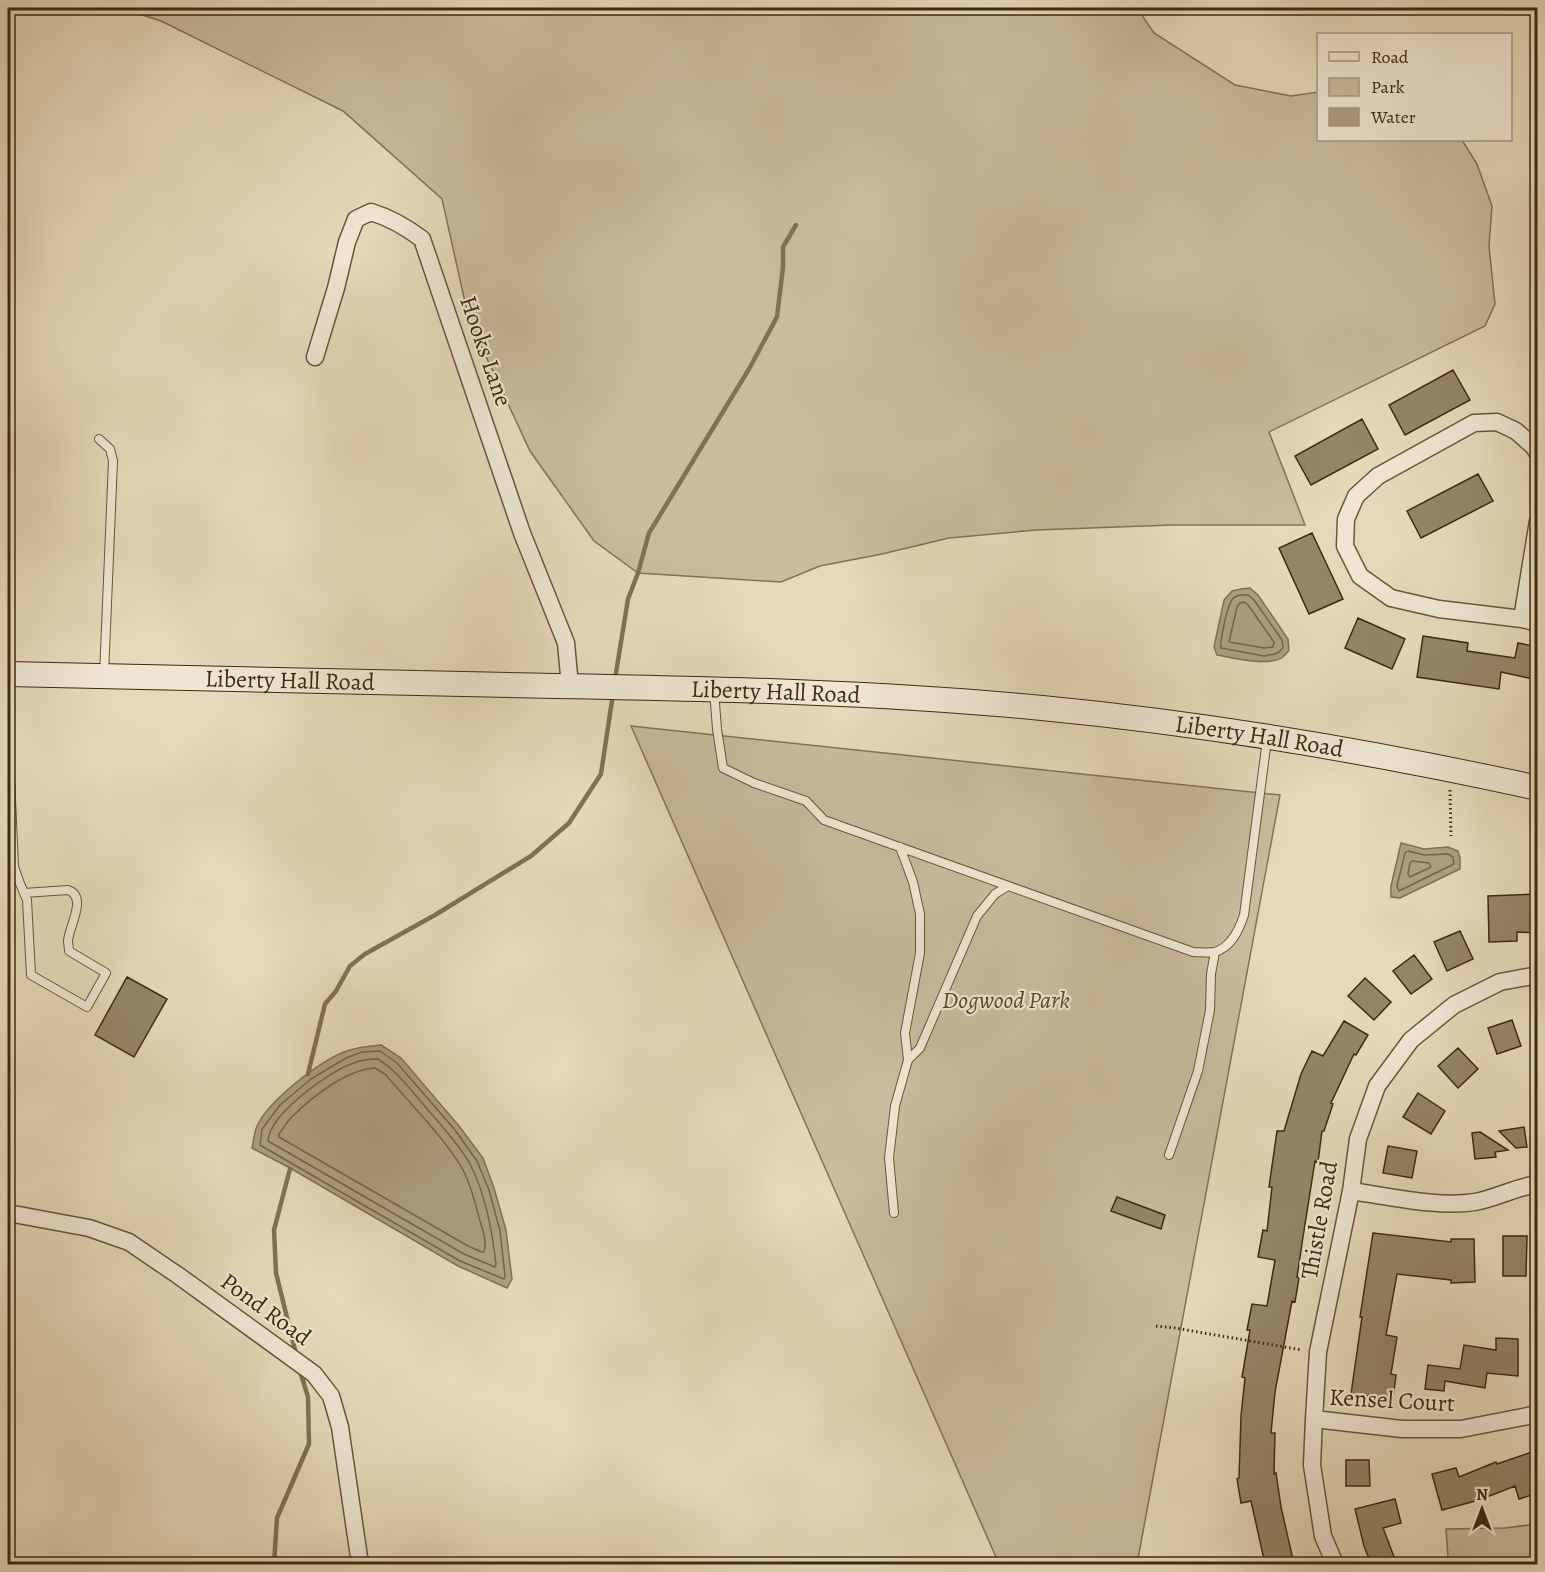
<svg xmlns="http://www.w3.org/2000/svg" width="1545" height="1572" font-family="Alegreya,serif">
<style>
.green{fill:#c8bb9e;stroke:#827257;stroke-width:1.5}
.water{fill:#ac9e81;stroke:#807054;stroke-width:1.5}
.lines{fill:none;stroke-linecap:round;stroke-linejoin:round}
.shore{stroke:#746448;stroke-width:1.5}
.stream{stroke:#807054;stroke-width:4.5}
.building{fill:#948569;stroke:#3d2a10;stroke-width:1.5}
.lane-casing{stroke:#67563b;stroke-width:10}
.street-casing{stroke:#67563b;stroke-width:19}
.secondary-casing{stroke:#3d2a10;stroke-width:26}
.path{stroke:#3d2a10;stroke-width:3;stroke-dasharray:1.5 3;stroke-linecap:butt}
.lane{stroke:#eee6d3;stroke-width:8}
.street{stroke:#eee6d3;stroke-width:16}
.secondary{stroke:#eee6d3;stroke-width:24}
.labels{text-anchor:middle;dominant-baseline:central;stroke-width:4.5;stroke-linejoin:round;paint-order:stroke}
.street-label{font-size:24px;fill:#3d2a10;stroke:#eee6d3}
.park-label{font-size:24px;font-style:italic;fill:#59472c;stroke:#eee6d3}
</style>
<rect width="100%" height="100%" fill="#e5d9bb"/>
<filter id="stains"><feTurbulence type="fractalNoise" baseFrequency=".00333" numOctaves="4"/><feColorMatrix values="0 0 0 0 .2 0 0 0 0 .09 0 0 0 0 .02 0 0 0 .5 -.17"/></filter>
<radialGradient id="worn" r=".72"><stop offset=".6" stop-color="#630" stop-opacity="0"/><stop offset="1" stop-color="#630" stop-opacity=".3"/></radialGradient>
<path class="green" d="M121 8H1137L1154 33 1235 85 1291 96 1318 92V140H1462L1477 164 1492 206 1489 246 1495 304 1485 326 1269 432 1305 525H1171L1036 530 949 538 882 554 820 566 781 582 638 573 594 541 530 451 469 320 442 199 343 111 161 21Z
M631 726 1280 795 1137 1564H999Z
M1537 1524V1564H1450L1448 1557 1446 1529 1505 1528Z"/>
<path class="water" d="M1250 588 1258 595 1288 639 1289 650C1289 651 1283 657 1283 657 1270 667 1232 658 1217 655L1214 647 1224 600 1232 591 1241 589Z
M1401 843 1424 849 1448 847 1458 851 1460 858V869L1400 898 1391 897V886Z
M381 1045 401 1058 459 1126 483 1158 494 1188 506 1230 512 1279 507 1288 458 1266 290 1168 252 1148C254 1141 254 1132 257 1126 269 1100 319 1062 344 1052 356 1047 368 1046 381 1045Z"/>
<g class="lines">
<path class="shore" d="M1241 595H1248L1254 600 1282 640 1283 648 1279 652 1275 654 1264 656 1221 648C1220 640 1226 613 1230 604 1232 598 1235 596 1241 595Z
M1244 602 1248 605 1274 642 1273 647 1264 648 1229 642 1237 607 1240 603Z
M1408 851 1424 855 1448 854 1453 857 1454 864 1399 891 1397 886 1405 853Z
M1412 861 1429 863 1431 867 1410 877 1408 874 1410 863Z
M380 1051 397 1063 455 1130 477 1161 489 1190 500 1231 505 1276 504 1279 460 1261 260 1145 262 1129 280 1105 311 1079 346 1058 362 1052Z
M378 1059C397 1071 408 1087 423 1104 438 1122 461 1146 471 1166 486 1196 492 1231 496 1264L495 1267 464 1254 268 1141C269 1115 327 1073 351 1064 360 1060 369 1059 378 1059Z
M375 1068 386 1075C411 1105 442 1135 462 1168 471 1184 475 1203 480 1221 483 1230 487 1242 484 1252H482L468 1246 279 1137V1134C284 1127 288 1120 294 1115 313 1096 348 1069 375 1068Z"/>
<path class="stream" d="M615 679 628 599 638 573 649 533 749 369 777 317 783 267V247L796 225
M308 1074 325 1004 336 991 350 966 365 954 435 915 531 856 569 823 601 774 613 694
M290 1169 274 1230 276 1273 296 1354
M274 1564 277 1518 309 1444 308 1397 300 1371"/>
</g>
<path class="building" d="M1453 370 1470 400 1405 435 1389 405Z
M1362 419 1378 449 1311 485 1295 456Z
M1478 474 1493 501 1421 538 1407 511Z
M1312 533 1343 599 1309 614 1279 548Z
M1358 618 1405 639 1392 669 1345 648Z
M1423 636 1468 643 1467 651 1515 658 1518 643 1538 647V680L1501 672 1499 689 1417 677Z
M1538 894V933L1517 932V941L1489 942 1488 896Z
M1460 931 1473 959 1447 971 1434 942Z
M1414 955 1432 979 1411 994 1393 971Z
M127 977 167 999 134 1057 95 1035Z
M1365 978 1391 1002 1374 1020 1348 996Z
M1512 1020 1521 1046 1497 1054 1488 1028Z
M1344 1021 1368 1035 1356 1055 1354 1054 1331 1103 1333 1104 1324 1131H1322L1318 1162 1315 1161 1303 1237 1297 1277 1299 1278 1295 1302 1292 1301 1275 1392 1271 1433H1275L1274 1474 1276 1473 1281 1507 1294 1564H1265L1251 1501 1241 1503 1237 1479 1239 1478 1241 1416 1245 1378 1242 1377 1250 1330H1247L1252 1304 1267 1306 1275 1260 1258 1257 1263 1230 1267 1231 1272 1187H1269L1277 1131H1284L1301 1074 1312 1051 1323 1056Z
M1458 1048 1478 1069 1458 1088 1438 1066Z
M1418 1093 1445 1111 1431 1134 1403 1117Z
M1524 1127 1527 1147 1516 1148 1499 1131Z
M1480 1132 1508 1150 1495 1152 1496 1157 1475 1159 1472 1133Z
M1388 1146 1417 1151 1412 1178 1383 1173Z
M1117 1197 1165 1215 1161 1229 1111 1211Z
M1373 1233 1451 1242V1239H1474L1475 1282 1451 1283V1280L1397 1274 1386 1335 1397 1337 1391 1374 1396 1375 1393 1399 1351 1394 1362 1317H1360Z
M1503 1236H1527L1526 1276H1503Z
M1496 1338 1518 1339V1376L1487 1373 1485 1388 1445 1381 1444 1391 1425 1389 1428 1365 1460 1369 1464 1345 1496 1350Z
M1532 1452 1538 1470V1493L1519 1499 1515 1486 1479 1500 1442 1510 1432 1474 1456 1468 1459 1477 1496 1462 1497 1464Z
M1346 1460H1369L1370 1486H1346Z
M1395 1499 1401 1523 1383 1528 1396 1562 1388 1564H1371L1364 1546 1355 1509Z"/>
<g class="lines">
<g class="lane-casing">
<path id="lane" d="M99 439 110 449 113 461 104 675
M714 690 717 729 723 768 754 783 806 801 824 820 1193 952C1200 952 1208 953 1214 952 1231 948 1239 930 1244 915L1267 740
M8 730 14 867C18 879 22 889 27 900L31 975 87 1007 106 973 69 951C69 948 68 943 68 941 69 926 88 897 68 890L24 893
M8 730V676
M900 847 913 882 920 914V953L905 1033 908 1060
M1169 1155 1198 1071 1210 1010 1211 974 1215 952
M894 1213 889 1158 895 1106 908 1060 920 1048 977 916 995 894 1008 886"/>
</g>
<g class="street-casing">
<path id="street" d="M315 357 336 288 347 242 356 219 371 212C391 218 406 227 422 239L522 533 566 643 570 686
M1538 454 1534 447 1516 431 1497 422 1474 423 1378 476 1356 496 1346 519 1345 546 1360 576 1391 598 1439 609 1522 619 1538 623
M1522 619 1538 521
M1351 1191C1388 1196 1439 1208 1475 1202 1497 1198 1516 1187 1538 1184
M8 1213 89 1228 129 1242 179 1276 314 1374 331 1396 340 1427 360 1564
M1314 1419 1402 1429H1461L1538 1414
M1335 1564 1323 1536 1312 1465 1314 1419 1318 1352 1351 1191 1358 1139 1377 1086 1411 1040 1454 1005 1500 982 1538 975"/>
</g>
<g class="secondary-casing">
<g id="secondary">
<path id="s1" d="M8 674C190 678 373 682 556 686 718 689 881 692 1042 708 1209 724 1374 752 1538 788"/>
</g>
</g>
<path class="path" d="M1450 790 1451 836
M1156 1326 1175 1328 1302 1350"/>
<use href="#lane" class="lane"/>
<use href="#street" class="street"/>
<use href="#secondary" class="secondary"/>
</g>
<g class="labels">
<g class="street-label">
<text transform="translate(486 351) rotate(71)">Hooks Lane</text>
<text stroke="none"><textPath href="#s1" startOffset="282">Liberty Hall Road</textPath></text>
<text stroke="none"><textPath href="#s1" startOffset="768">Liberty Hall Road</textPath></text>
<text stroke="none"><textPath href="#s1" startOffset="1254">Liberty Hall Road</textPath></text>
<text transform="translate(1319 1220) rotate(-80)">Thistle Road</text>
<text transform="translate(266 1309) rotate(36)">Pond Road</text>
<text transform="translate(1392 1400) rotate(3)">Kensel Court</text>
</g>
<g class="park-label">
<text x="1006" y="1000">Dogwood Park</text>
</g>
</g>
<rect width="1545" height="1572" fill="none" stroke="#e5d9bb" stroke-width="30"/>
<rect x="9" y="9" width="1527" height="1554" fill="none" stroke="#3d2a10" stroke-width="3"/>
<rect x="15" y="15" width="1515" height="1542" fill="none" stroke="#3d2a10" stroke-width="1.5"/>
<rect x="1317" y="33" width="195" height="108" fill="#eee6d3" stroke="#a79b85" stroke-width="1.5"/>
<rect x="1329" y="52" width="30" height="9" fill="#eee6d3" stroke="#a79b85" stroke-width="1.5"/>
<text x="1371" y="63" font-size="18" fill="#3d2a10">Road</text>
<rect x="1329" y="78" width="30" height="18" fill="#c8bb9e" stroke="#a79b85" stroke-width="1.5"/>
<text x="1371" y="93" font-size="18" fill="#3d2a10">Park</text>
<rect x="1329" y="108" width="30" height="18" fill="#ac9e81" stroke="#a79b85" stroke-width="1.5"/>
<text x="1371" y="123" font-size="18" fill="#3d2a10">Water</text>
<g transform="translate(1482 1509)" stroke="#eee6d3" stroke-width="4.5" paint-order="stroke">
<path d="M0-4.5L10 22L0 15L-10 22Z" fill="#3d2a10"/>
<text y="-9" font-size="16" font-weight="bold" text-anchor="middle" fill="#3d2a10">N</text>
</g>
<rect width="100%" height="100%" filter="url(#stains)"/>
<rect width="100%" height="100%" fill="url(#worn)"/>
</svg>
